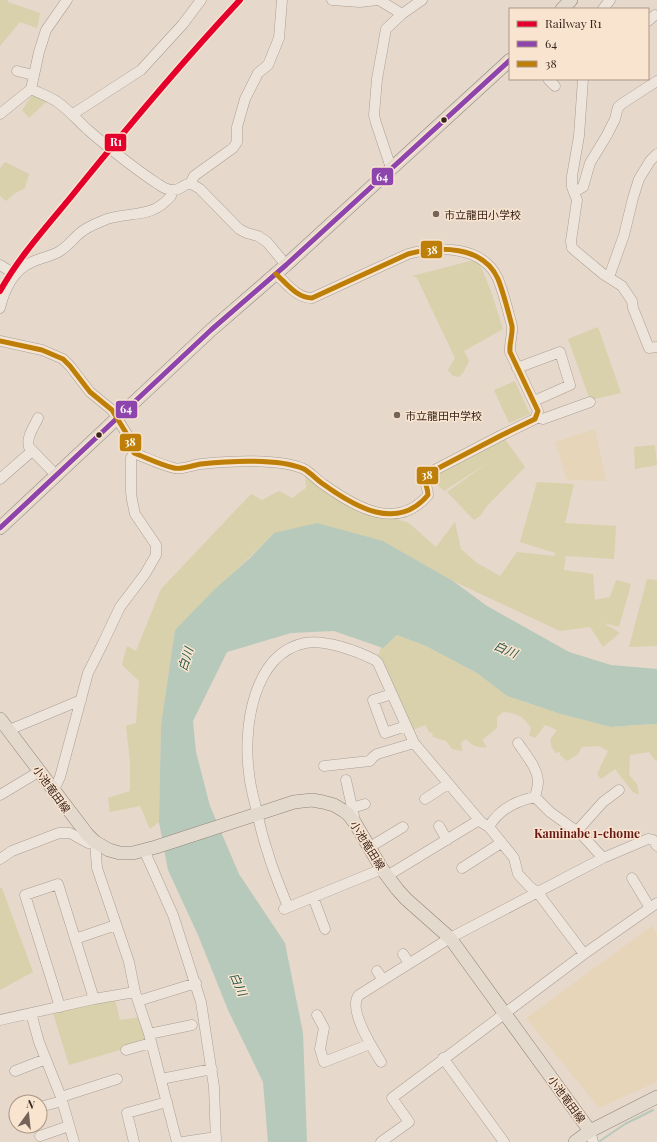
<svg xmlns="http://www.w3.org/2000/svg" width="657" height="1142" font-family="'Playfair Display','Noto Sans JP',serif">
<style>
.farmland{fill:#e7d5ba}
.green{fill:#d9d1ab}
.water{fill:#b6c9ba}
.lines{fill:none;stroke-linecap:round;stroke-linejoin:round}
.stream{stroke:#b6c9ba;stroke-width:2}
.minor-casing{stroke:#ab9e94;stroke-width:11}
.major-casing{stroke:#90837b;stroke-width:14}
.minor{stroke:#ede5dc;stroke-width:10}
.major{stroke:#e4d9cd;stroke-width:13}
.bus-1-casing{stroke:#f8e4cf;stroke-width:8}
.bus-2-casing{stroke:#f8e4cf;stroke-width:8}
.bus-1{stroke:#8e44ad;stroke-width:5}
.bus-2{stroke:#be7f08;stroke-width:5}
.rail-1-casing{stroke:#f8e4cf;stroke-width:9}
.rail-1{stroke:#e4002b;stroke-width:6}
.bus-dot{fill:#39241c;stroke:#f8e4cf;stroke-width:1.5}
.poi-dot{fill:#766359;stroke:#f8e4cf;stroke-width:1.5}
.labels{text-anchor:middle;dominant-baseline:central;stroke-width:3;stroke-linejoin:round;paint-order:stroke}
.poi-label{font-size:11px;fill:#39241c;stroke:#f8e4cf;text-anchor:start}
.street-label{font-size:11px;fill:#39241c;stroke:#f8e4cf}
.water-label{font-size:12px;font-style:italic;fill:#2a5a4d;stroke:#f8e4cf}
.neighbourhood-label{font-size:12px;font-weight:bold;fill:#681918;stroke:#f8e4cf}
.line-badge{stroke:#f8e4cf;stroke-width:1.5}
.badge-label{font-size:11px;text-anchor:middle;font-weight:bold;fill:#fff}
</style>
<rect width="100%" height="100%" fill="#e6d8ca"/>
<path class="farmland" d="M595 429 606 481 567 480 555 442Z
M652 926 657 933V1082L599 1108 526 1018Z"/>
<path class="green" d="M0 0H8V2L40 13 37 28 20 22 0 46Z
M33 94 47 101 29 118 22 110Z
M5 162 29 174 25 188 14 194 6 201 0 196V168Z
M478 259 492 294 503 329 464 351 469 361 463 373 459 377 453 376 448 370 455 358 417 278 412 276Z
M598 327 621 393 590 400 568 339Z
M515 381 530 414 509 423 494 390Z
M502 435 525 467 486 507 481 515 474 520 447 492 489 462 444 491 428 475Z
M655 445 657 465 635 469 634 447Z
M305 470 356 506 409 523 436 547 455 522 461 549 477 563 500 576 517 552 555 556V553L520 542 537 482 574 484 565 523 616 526 614 559 566 556 564 570 593 574 595 600 610 597 616 580 631 584 619 627 604 623 620 633 603 647 590 627 560 631 453 581 383 541 274 533 175 630 161 725 159 822 150 829 140 806 110 812 108 798 130 791V762L126 726 136 723 139 681 122 665 127 646 136 651 161 589 251 494 262 500 279 491 292 498 306 488Z
M647 579 657 580V646L629 647Z
M397 635 426 646 477 673 507 696 561 714 611 727 636 725 657 724V761H656L649 752 630 755C629 762 630 768 629 775L637 784 639 795 633 792 615 769 601 779 597 774 608 751 599 746 582 747 578 754 567 761 560 755V752L556 753 552 748 550 740 557 730 545 725 535 738 529 735 531 728C523 716 517 713 503 712L497 717V728L482 740 487 747C477 748 473 746 466 739L461 743 462 751 452 749 446 741 433 737 432 732 430 733 425 725 410 731 378 658 381 647 383 648Z
M0 888H2L33 972 0 990Z
M115 999 120 1020 141 1017 147 1042 69 1065 53 1013Z"/>
<path class="water" d="M317 523 383 541 453 581 487 606 569 652 611 665 657 669V724L636 725 611 727 561 714 507 696 477 673 426 646 397 635 383 648 334 631 291 633 227 652 193 721 196 752 210 806 239 874 285 943 303 1033 307 1142H268L263 1082 228 1010 198 935 168 870 159 822 161 725 175 630 215 589 250 558 274 533Z"/>
<g class="lines">
<path class="stream" d="M600 1141 625 1124 653 1110"/>
<g class="minor-casing">
<path id="minor" d="M332 0 360 2 377 0
M379 0 402 14
M603 9 610 0
M648 21 655 15
M17 71 33 75
M548 79 555 86
M583 79 579 136 572 176V187L577 200 571 241 572 248 603 274 622 286 632 301 633 308 649 348 657 347
M31 89C39 93 48 96 56 101 68 109 77 120 88 130 109 148 135 169 158 184 162 187 168 190 173 190 186 190 183 177 200 189L239 229 247 233 258 236 267 242 286 265
M0 114 31 89 39 52 46 30 67 0
M73 114 141 70 183 24 201 0
M391 168 376 123 374 115 377 79 386 29 402 14 422 0
M190 184 194 176 233 148 237 142V127L245 99 258 73 268 65 279 38 282 0
M574 192 583 187 590 163 607 135 615 119 618 107 623 103 657 81
M0 265 15 274
M609 277 624 235 633 198 639 179 650 161 657 154
M0 308C4 290 14 269 32 262 41 258 52 256 60 251 68 246 73 239 80 233 88 226 98 223 107 219 133 211 151 219 171 196L172 190
M0 341 42 350 63 359 70 366 90 392 112 410 128 436 134 453C147 458 161 465 174 468 182 470 193 465 201 464 229 461 279 458 304 469 311 473 317 480 323 484 355 507 397 532 428 495 428 484 421 483 429 473L502 435 535 419 538 411 510 352C509 343 513 335 512 326 508 311 504 294 498 279 483 245 438 246 408 254L312 298C297 298 287 284 276 274
M517 368 560 352 570 385 534 401
M536 417 543 419 590 402
M38 418C34 427 26 437 29 447L56 475
M0 479 32 451
M392 694 373 700 385 733 406 726
M9 730 81 700
M518 743C525 754 538 768 538 782 538 787 536 792 535 797
M324 766 370 761 373 757 377 754 414 743 481 822 489 827 514 858 518 874 529 886 538 893 584 954
M346 780 355 821
M54 790 60 777 88 673 103 643 120 607 145 574 156 555V545L135 514 132 500 131 492V458L134 453
M0 795 40 771
M425 799 448 784
M352 808 365 804
M439 826 447 840
M489 827C498 810 516 801 535 797L550 812 582 835 603 858
M577 831 603 802 619 790
M370 847 403 827
M144 850 173 915 201 1002 214 1087 216 1142
M0 859 12 851 59 833H70L88 843 95 842 97 868 129 962 135 992 149 1034 177 1142
M462 868 501 843
M387 876 479 820
M632 878 650 908
M313 897 325 929
M288 907C281 889 273 871 268 853 263 839 260 826 257 812 254 799 250 786 249 773 243 730 252 654 305 643 325 639 357 651 375 660L378 663 414 743
M284 909 382 869
M75 939 116 925
M403 954 409 963
M377 971 383 980
M138 1001 196 983
M60 1007 25 895 58 884 94 999
M31 1013 39 1042 61 1097 74 1142
M317 1015 324 1028 320 1049 324 1062 370 1044
M0 1020 94 999 135 992
M149 1034 192 1025
M126 1050 151 1043
M443 1058 504 1142
M381 1062C373 1049 347 1008 359 995L450 938 603 858 648 839 653 840 657 846
M15 1071 46 1059
M161 1079 212 1069
M61 1097 117 1079
M40 1107 62 1101
M590 1131 593 1142
M40 1136 69 1126
M134 1142 127 1113 167 1102
M183 1142 216 1137
M381 1142 409 1122 392 1098 584 954 657 903"/>
</g>
<g class="major-casing">
<path id="major" d="M562 9 571 0
M0 528 211 330 286 265 510 60
M0 719 87 834 95 842 109 850 120 853H133L156 847 294 802 312 800 323 802 334 805 344 811 348 814 355 823 382 869 397 889 406 899 450 938 590 1131
M575 1142 590 1131 657 1097"/>
</g>
<use href="#minor" class="minor"/>
<use href="#major" class="major"/>
<g class="bus-1-casing">
<path id="bus-1" d="M0 528 211 330 286 265 510 60"/>
</g>
<g class="bus-2-casing">
<path id="bus-2" d="M0 341 42 350 63 359 70 366 90 392 112 410 128 436 134 453C147 458 161 465 174 468 182 470 193 465 201 464 229 461 279 458 304 469 311 473 317 480 323 484 355 507 397 532 428 495 428 484 421 483 429 473L502 435 535 419 538 411 510 352C509 343 513 335 512 326 508 311 504 294 498 279 483 245 438 246 408 254L312 298C297 298 287 284 276 274"/>
</g>
<use href="#bus-1" class="bus-1"/>
<use href="#bus-2" class="bus-2"/>
<g class="rail-1-casing">
<path id="rail-1" d="M0 291C22 252 52 221 79 187 131 123 184 60 240 0"/>
</g>
<use href="#rail-1" class="rail-1"/>
</g>
<g class="bus-dot">
<circle cx="444" cy="120" r="3.5"/>
<circle cx="99" cy="435" r="3.5"/>
</g>
<g class="poi-dot">
<circle cx="436" cy="214" r="4"/>
<circle cx="397" cy="415" r="4"/>
</g>
<g class="labels">
<g class="poi-label">
<text x="444" y="214">市立龍田小学校</text>
<text x="405" y="415">市立龍田中学校</text>
</g>
<g class="street-label">
<text transform="translate(52 789) rotate(54)">小池竜田線</text>
<text transform="translate(368 845) rotate(58)">小池竜田線</text>
<text transform="translate(567 1099) rotate(54)">小池竜田線</text>
</g>
<g class="water-label">
<text transform="translate(506 649) rotate(24)">白川</text>
<text transform="translate(185 659) rotate(-73)">白川</text>
<text transform="translate(239 984) rotate(66)">白川</text>
</g>
<g class="neighbourhood-label">
<text x="587" y="833">Kaminabe 1-chome</text>
</g>
</g>
<g class="line-badge">
<rect x="104" y="133" width="23" height="19" rx="4" fill="#e4002b"/>
<rect x="371" y="167" width="23" height="19" rx="4" fill="#8e44ad"/>
<rect x="420" y="240" width="23" height="19" rx="4" fill="#be7f08"/>
<rect x="115" y="400" width="23" height="19" rx="4" fill="#8e44ad"/>
<rect x="119" y="433" width="23" height="19" rx="4" fill="#be7f08"/>
<rect x="416" y="466" width="23" height="19" rx="4" fill="#be7f08"/>
</g>
<g class="badge-label">
<text x="116" y="146">R1</text>
<text x="382" y="181">64</text>
<text x="432" y="254">38</text>
<text x="126" y="413">64</text>
<text x="130" y="446">38</text>
<text x="427" y="479">38</text>
</g>
<rect x="509" y="8" width="140" height="72" fill="#f8e4cf" stroke="#ac9787"/>
<rect x="517" y="21" width="20" height="6" fill="#e4002b" stroke="#ac9787"/>
<text x="545" y="28" font-size="12" fill="#39241c">Railway R1</text>
<rect x="517" y="41" width="20" height="6" fill="#8e44ad" stroke="#ac9787"/>
<text x="545" y="48" font-size="12" fill="#39241c">64</text>
<rect x="517" y="61" width="20" height="6" fill="#be7f08" stroke="#ac9787"/>
<text x="545" y="68" font-size="12" fill="#39241c">38</text>
<g transform="translate(28 1114) rotate(15)"><circle r="19" fill="#f8e4cf" stroke="#ac9787"/>
<path d="M0-3L7 15L0 10L-7 15Z" fill="#766359"/>
<text y="-6" font-size="11" font-weight="bold" text-anchor="middle" fill="#39241c">N</text>
</g>
</svg>
